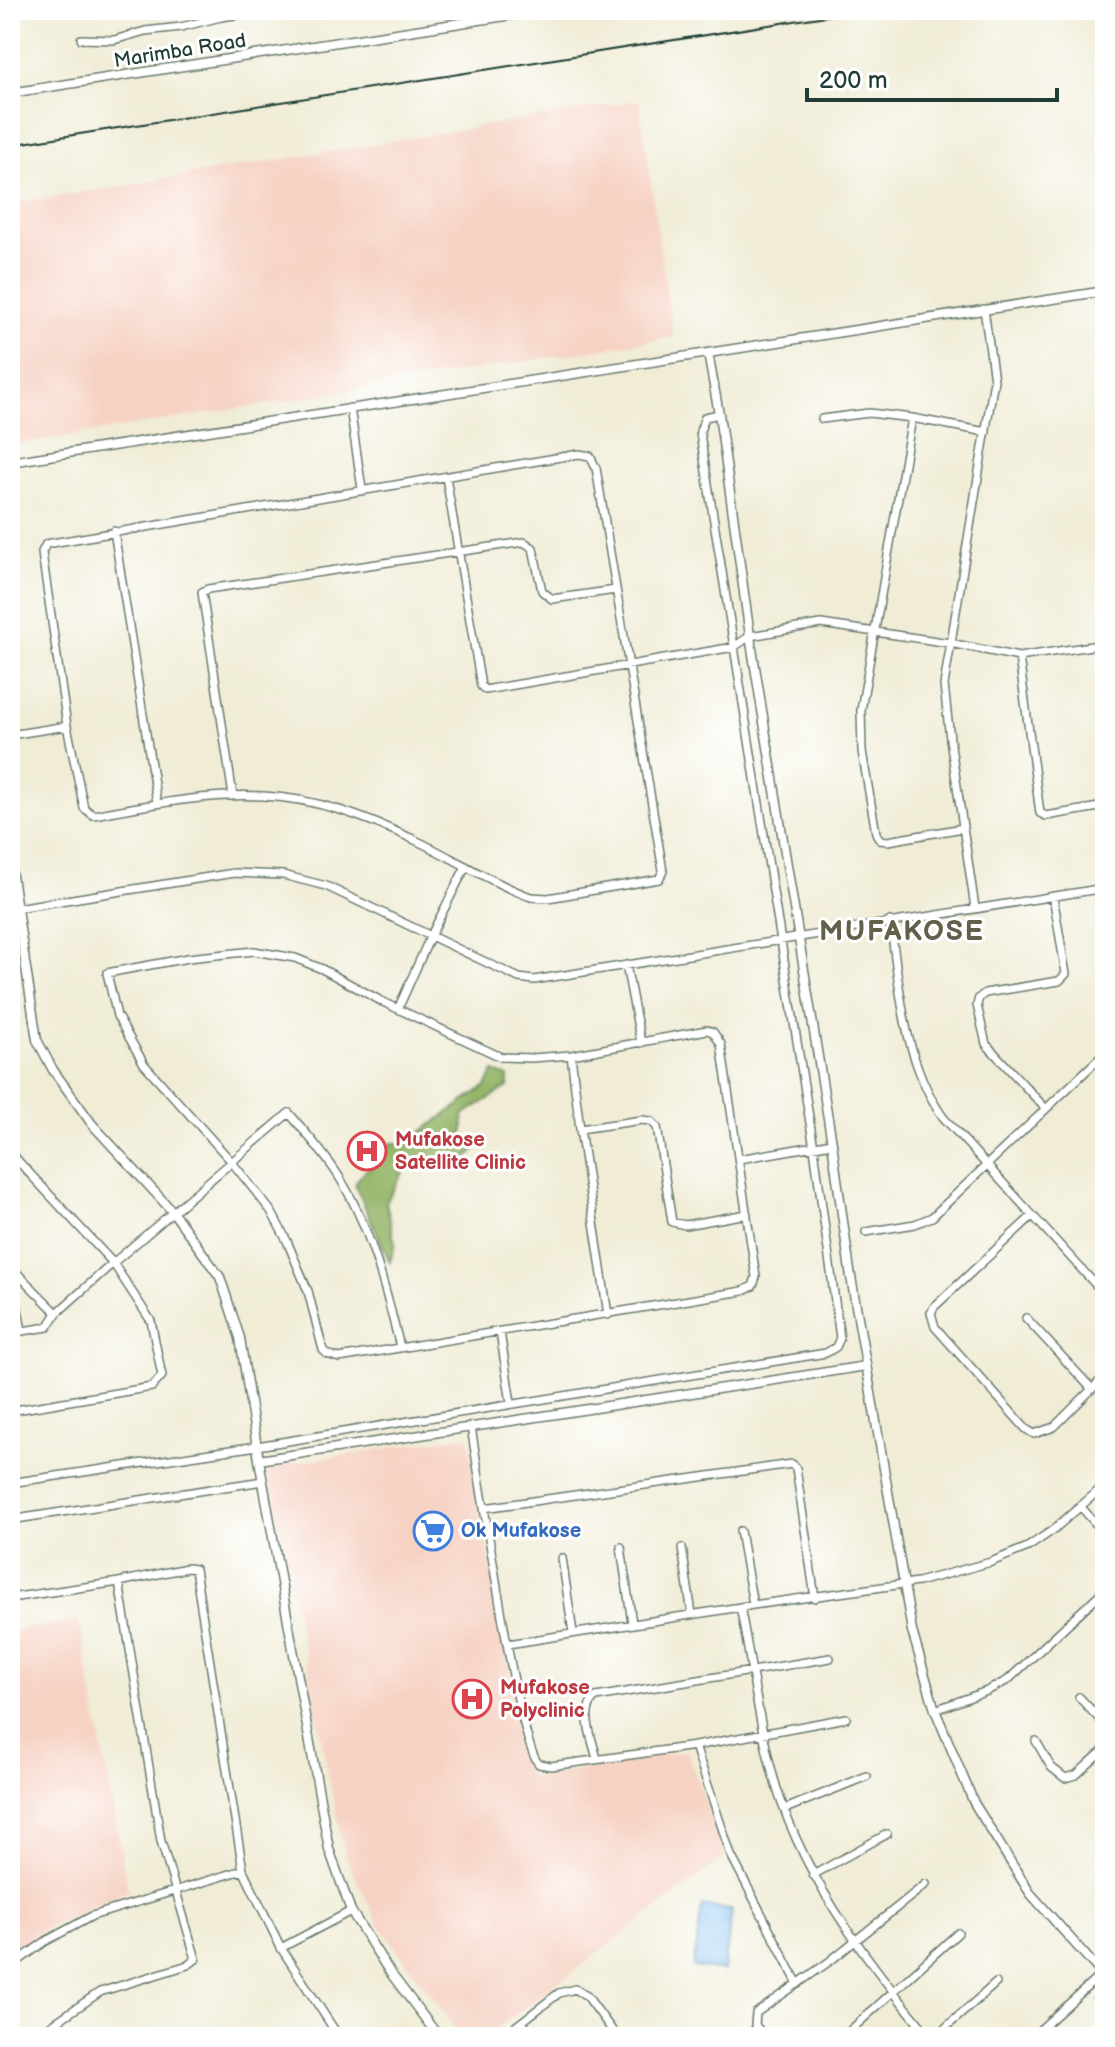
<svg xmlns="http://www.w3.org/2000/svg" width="1115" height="2047" font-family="'Balsamiq Sans',sans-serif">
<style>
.built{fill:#f6d2c3}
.forest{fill:#94b568;stroke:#5a794e;stroke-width:2}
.water{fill:#7abbef;stroke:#4c7c92;stroke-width:2}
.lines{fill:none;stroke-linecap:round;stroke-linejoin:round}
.stream{stroke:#7abbef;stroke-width:2}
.minor-casing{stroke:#687a6d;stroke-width:10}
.tertiary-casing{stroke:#687a6d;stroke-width:11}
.minor{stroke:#fff;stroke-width:7}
.tertiary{stroke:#fff;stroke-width:8}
.rail{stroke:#1f3d34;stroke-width:2}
.labels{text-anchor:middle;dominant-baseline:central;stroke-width:6;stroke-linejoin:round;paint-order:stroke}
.street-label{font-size:20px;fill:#1f3d34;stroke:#fff}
.health-label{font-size:20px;font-weight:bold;fill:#be3a42;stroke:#fff;text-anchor:start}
.shop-label{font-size:20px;font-weight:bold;fill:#366cbe;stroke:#fff;text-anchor:start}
.district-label{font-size:28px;font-weight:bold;letter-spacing:2px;fill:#62604b;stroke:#fff}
</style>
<rect width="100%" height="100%" fill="#fff"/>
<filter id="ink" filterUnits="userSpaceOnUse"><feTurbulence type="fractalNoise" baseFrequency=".0125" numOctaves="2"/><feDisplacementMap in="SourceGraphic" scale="16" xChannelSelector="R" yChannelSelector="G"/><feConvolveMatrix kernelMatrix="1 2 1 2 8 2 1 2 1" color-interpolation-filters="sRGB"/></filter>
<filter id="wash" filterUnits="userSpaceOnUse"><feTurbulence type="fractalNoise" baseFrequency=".006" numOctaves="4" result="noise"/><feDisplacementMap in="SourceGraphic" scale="32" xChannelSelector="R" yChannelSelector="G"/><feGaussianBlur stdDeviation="1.8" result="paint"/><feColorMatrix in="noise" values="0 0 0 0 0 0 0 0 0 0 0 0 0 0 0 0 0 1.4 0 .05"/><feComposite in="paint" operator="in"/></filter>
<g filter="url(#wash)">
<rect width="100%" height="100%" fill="#f0ecd6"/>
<path class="built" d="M639 100 673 337 10 446V202L50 198Z
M462 1436 468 1437 529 1779 687 1751 725 1857 486 2037H463L459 2033 379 1925 345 1856 267 1467Z
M79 1619 128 1890 41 1931 10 1954V1632Z"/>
<path class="forest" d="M494 1072 508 1077V1087L463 1115 464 1130 459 1141 477 1146C466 1169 428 1166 405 1169L386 1202 395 1244 390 1262 355 1185C363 1166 385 1162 391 1143H406L486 1086Z"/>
<path class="water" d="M702 1906 732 1910 724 1971 693 1967Z"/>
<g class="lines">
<path class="stream" d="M1099 2000 1105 2005"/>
</g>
</g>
<g filter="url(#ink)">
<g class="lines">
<g class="minor-casing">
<path id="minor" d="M81 39 114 40 145 31 181 27 221 17 269 10
M350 408 362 489
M912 418 861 710 862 751 876 833 880 840 888 841 963 828
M822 419 869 413 912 418 986 432
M579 454 590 456 596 468 663 871 659 879 548 898 531 897C491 883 454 858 415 840 367 818 317 798 263 796 206 793 149 805 93 815L84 808 67 726 43 560 42 552 46 544Z
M446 477 481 686 485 690 734 647 750 636 821 624 950 643 1019 657 1105 644
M114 531 157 803
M1019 657 1040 813 1046 816 1105 806
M10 735 67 726
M233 796 202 592 208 589 524 542 533 548 542 591 552 599 616 590
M975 908 950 739 944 685 994 380 984 309
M10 909 234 873 283 875 326 886 519 978 534 980 1105 888
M890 921C900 988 903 1060 943 1117L1105 1295
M254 951 295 958 322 969 383 1002 501 1057 532 1058 571 1055 707 1030 713 1032 721 1044 756 1277 753 1286 743 1291 339 1358 327 1354 323 1350 308 1291 287 1241 271 1211 231 1161 144 1064 117 1016 107 973 188 958Z
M626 965 641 1043
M398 1009 431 935 466 866
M571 1055 580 1129 642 1120 651 1121 657 1127 672 1222 685 1225 747 1214
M1045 1108 986 1044 977 1005 979 998 985 993 1059 981 1066 974 1053 896
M580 1129 608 1315
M10 1150 19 1162 113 1263 151 1321 162 1376 152 1387 10 1411
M739 1159 832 1143
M1032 1216 934 1307 931 1313 935 1327 1026 1429 1034 1434 1054 1427 1105 1376
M866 1232 915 1224 932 1217 1105 1053
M10 1266 57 1313
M10 1266 22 1331
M1026 1318 1092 1389
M500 1332 511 1403
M10 1333 48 1327 57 1313 113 1263 289 1113C305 1132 322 1151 336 1172 370 1224 385 1287 400 1347
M471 1427 484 1508 792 1464 796 1468 815 1598
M10 1483 257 1446 826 1353 836 1347 840 1338 814 1148 701 440 700 431 705 417 719 414
M1081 1507 1105 1534
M484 1508C491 1546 520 1747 539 1764L551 1766 695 1746 846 1718
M10 1520 263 1481
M740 1531 753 1605
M621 1547 632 1623
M682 1548 692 1614
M562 1558 573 1633
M10 1598 119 1582 187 1568 195 1569 243 1870 92 1916 46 1941 10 1967
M740 1607C751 1659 757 1713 770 1764 796 1869 862 1955 930 2037
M508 1644 753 1605 918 1582 991 1562 1028 1547 1053 1530 1105 1485
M1079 1697 1105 1725
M935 1710 987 1691 1008 1680 1105 1589
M1036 1741 1051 1767 1065 1778 1076 1775 1105 1749
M695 1746 731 1855 798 1984
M597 1759C593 1741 579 1710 596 1697L830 1658
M785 1809 867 1776
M243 1870 281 1948 339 2037
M813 1875 887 1834
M281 1948 351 1911
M522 2022 533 2037
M34 2037 100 1992 188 1965 196 1959 161 1841 119 1582
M502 2037 559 1993 575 1989 587 1996 617 2037
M765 2037 755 2025 756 2013 830 1961 926 1884
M843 2037 958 1933
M935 2037 996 1983
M1032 2037 1105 1971"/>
</g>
<g class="tertiary-casing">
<path id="tertiary" d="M10 93 544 10
M708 353 719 414 750 636 832 1143 850 1271 912 1631 935 1710 974 1803 1030 1893 1102 1974
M10 462 1105 291
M10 863 37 1040 53 1070 92 1124 173 1212 220 1277 240 1338 259 1460 866 1366
M259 1460 329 1849 351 1911 389 1971 439 2037"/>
</g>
<use href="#minor" class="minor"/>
<use href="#tertiary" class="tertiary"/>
<path class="rail" d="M10 145 864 10"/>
</g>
</g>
<defs>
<g id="hospital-ring" transform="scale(2)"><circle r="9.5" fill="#fff" stroke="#e0444e" stroke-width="1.5"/><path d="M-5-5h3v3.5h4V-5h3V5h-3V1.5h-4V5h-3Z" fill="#e0444e"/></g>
<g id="supermarket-ring" transform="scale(2)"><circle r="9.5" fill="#fff" stroke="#3f7fe0" stroke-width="1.5"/><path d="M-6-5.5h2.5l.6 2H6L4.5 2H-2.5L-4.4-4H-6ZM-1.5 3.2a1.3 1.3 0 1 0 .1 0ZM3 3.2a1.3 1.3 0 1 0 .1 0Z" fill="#3f7fe0"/></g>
</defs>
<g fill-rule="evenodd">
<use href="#hospital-ring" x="367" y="1151"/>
<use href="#supermarket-ring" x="433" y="1531"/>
<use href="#hospital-ring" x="472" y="1699"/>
</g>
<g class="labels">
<g class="street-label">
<text transform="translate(180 51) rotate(-9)">Marimba Road</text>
</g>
<g class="health-label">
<text x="395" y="1140">Mufakose<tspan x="395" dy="23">Satellite Clinic</tspan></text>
<text x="500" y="1688">Mufakose<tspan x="500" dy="23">Polyclinic</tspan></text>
</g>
<g class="shop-label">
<text x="461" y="1531">Ok Mufakose</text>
</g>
<g class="district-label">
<text x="902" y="931">MUFAKOSE</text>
</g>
</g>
<rect width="1115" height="2047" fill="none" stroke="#fff" stroke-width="40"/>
<path d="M807 88v12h250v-12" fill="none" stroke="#1f3d34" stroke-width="4"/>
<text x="819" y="88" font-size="24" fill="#1f3d34" stroke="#ffffff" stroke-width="6" paint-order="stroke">200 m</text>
</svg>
